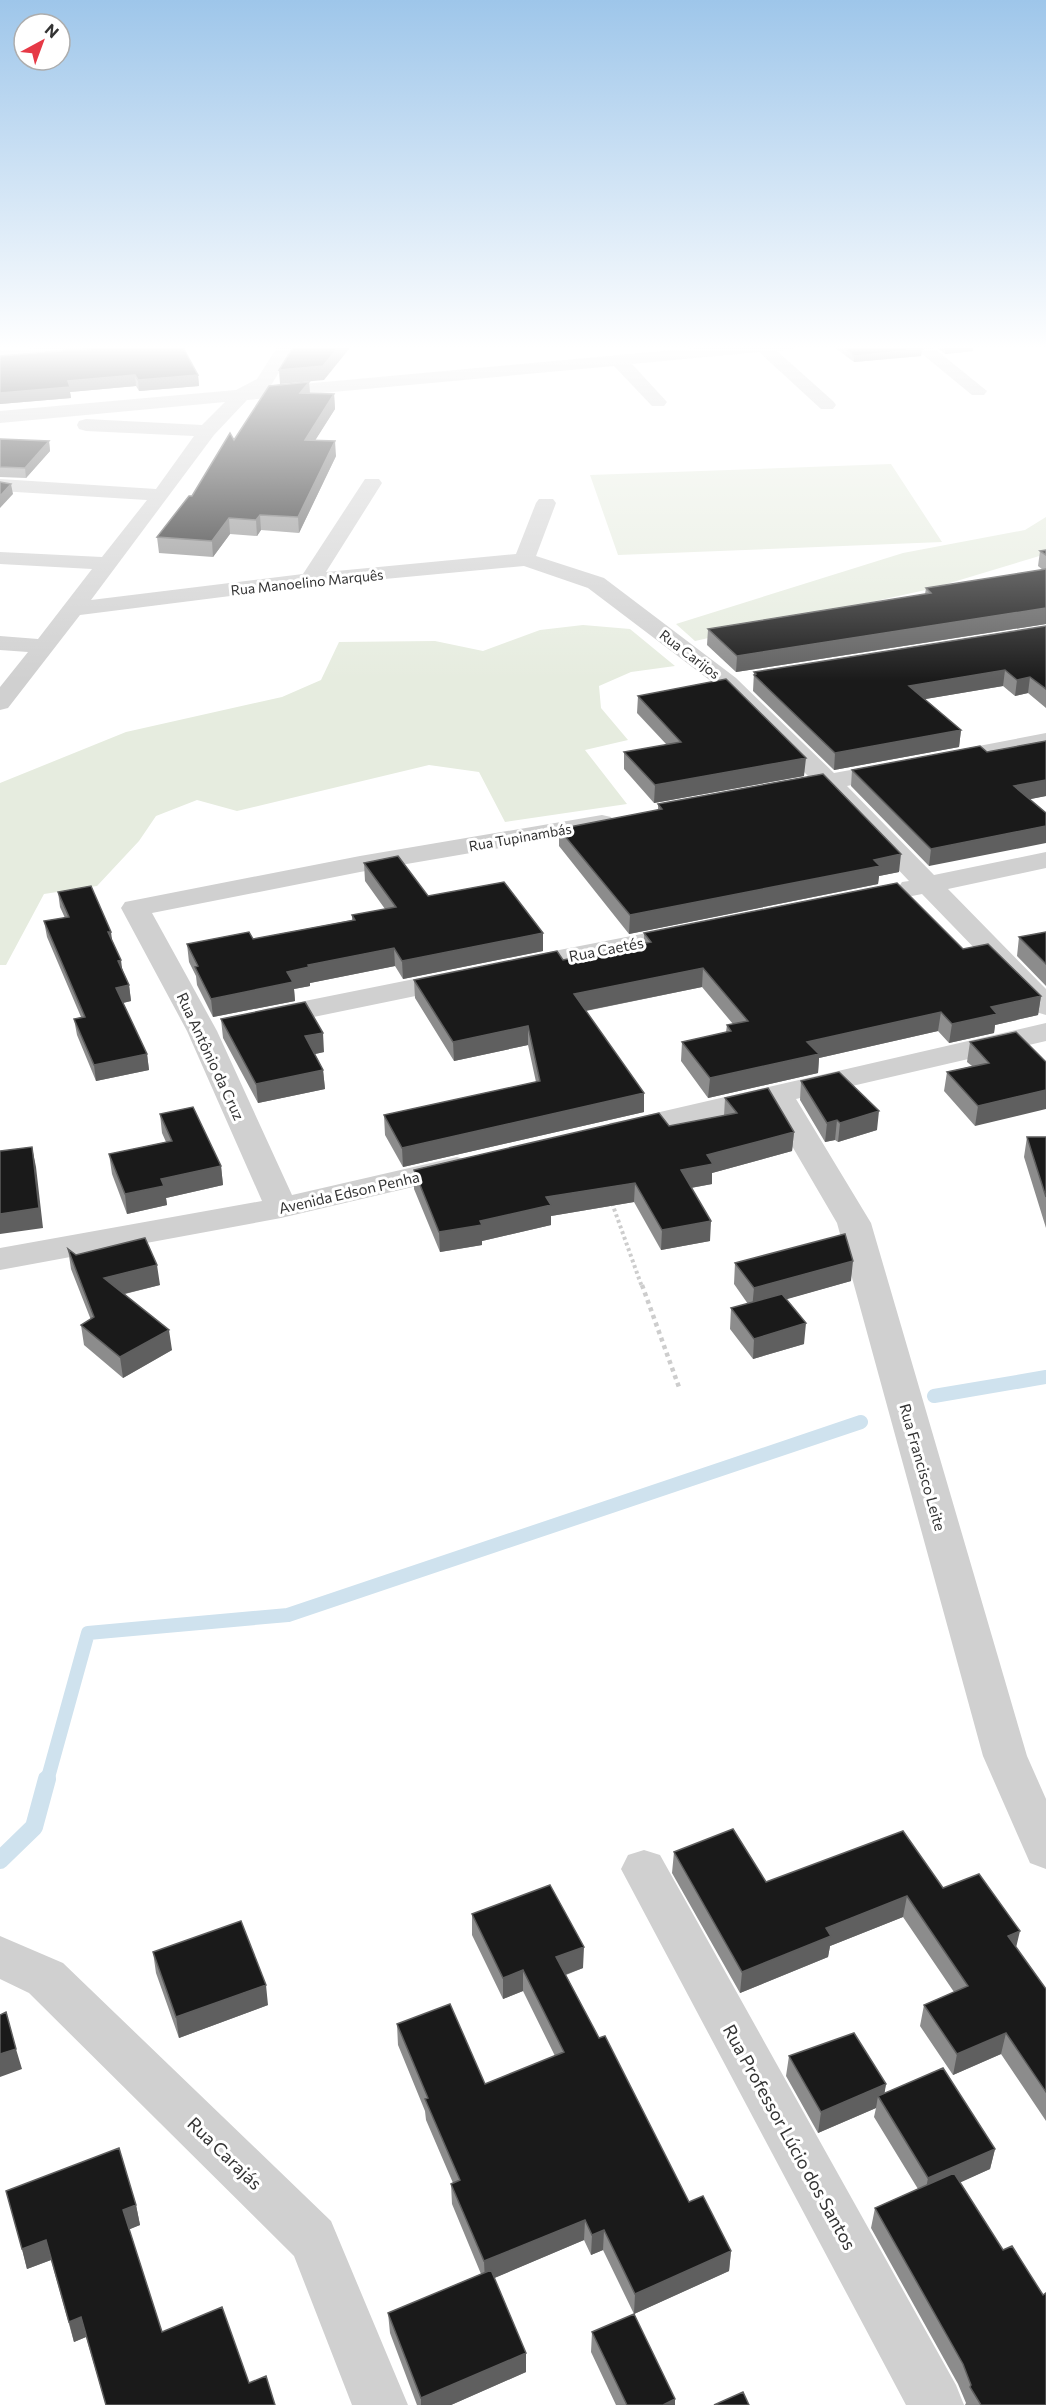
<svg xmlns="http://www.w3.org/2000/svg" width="1046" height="2405" font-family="Commissioner,sans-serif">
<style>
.green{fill:#e6ecdf}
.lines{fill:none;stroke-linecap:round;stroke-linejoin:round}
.stream-far1{stroke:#cfe2ee;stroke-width:14}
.stream{stroke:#cfe2ee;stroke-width:18}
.path-far1{stroke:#cdcdcd;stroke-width:4;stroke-dasharray:3 3;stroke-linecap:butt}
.path{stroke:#cdcdcd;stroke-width:4.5;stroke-dasharray:4 4;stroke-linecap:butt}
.minor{fill:#d0d0d0;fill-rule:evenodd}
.wall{fill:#8c8c8c}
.shaded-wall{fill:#5f5f5f}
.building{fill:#1a1a1a;stroke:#5f5f5f;stroke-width:1.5}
.labels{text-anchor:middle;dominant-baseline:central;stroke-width:6;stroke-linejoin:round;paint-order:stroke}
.far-street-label{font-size:14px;fill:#333;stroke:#fff}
.street-label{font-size:15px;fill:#333;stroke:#fff}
.near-street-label{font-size:18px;fill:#333;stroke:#fff}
</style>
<rect width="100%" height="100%" fill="#fff"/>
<path class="green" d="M891 464 942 542 618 555 590 475Z
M1046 517V554L930 589 695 641 676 624 903 553 1025 530Z
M583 625 630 629 675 666 631 672 599 686 601 708 628 740 585 750 627 804 505 822 479 772 429 765 237 811 197 800 156 816 139 841 97 886 44 894 6 965H0V783L126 732 282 697 321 680 339 642 435 641 483 651 540 630Z"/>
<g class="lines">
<path class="stream-far1" d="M934 1396 1046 1377
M47 1781 88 1633 288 1615 861 1422"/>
<path class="stream" d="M0 1860 34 1827 47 1779"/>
<path class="path-far1" d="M612 1203 642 1287"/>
<path class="path" d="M642 1285 680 1390"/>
<path class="minor" d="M80 344H148L145 348 139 349 0 361V351Z
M279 344H296L270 387 738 344H801L799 348 777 351 833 401 836 405 833 409H821L759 352 632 364 667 402 664 406H652L614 366 247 400 214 435 91 600 303 574 365 479H379L382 483 326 572 516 554 536 503 539 499H553L556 503 536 556 604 578 736 678 834 773 894 762 903 764 906 769 903 774 847 786 934 875 1046 852V868L948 889 1046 989V1015L1036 1012 922 894 912 896 902 894 898 888 902 882 909 881 823 790 786 798 777 795 773 790 777 785 810 778 720 688 588 588 524 566 310 586 80 615 8 708 0 710V687L28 652 0 650V636L38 639 92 569 0 564V552L102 557 147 500 0 491V479L156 489 194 436 86 431 79 429 77 425 79 421 86 419 202 425 225 402 0 423V411L236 390 257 379Z
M910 344H929L987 391 984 395H972Z
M1046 733V747L942 767 933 765 930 760 933 755 942 753Z
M602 815 611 817 615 823 611 829 360 872 152 913 217 1031 292 1195 457 1157 468 1160 473 1167 468 1174 281 1218 0 1270V1248L262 1201 187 1031 121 908 125 902 360 856Z
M688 925 698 927 702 933 698 939 518 976 508 973 504 967 508 961 518 958Z
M459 970 469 973 473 979 469 985 265 1027 255 1024 250 1018 255 1012 265 1009Z
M1046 1023V1041L796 1099 871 1223 1027 1756 1046 1799V1869L1030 1863 983 1756 837 1223 768 1105 621 1139 610 1137 605 1130 610 1123 621 1121Z
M644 1850 660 1855 956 2385 964 2405H906L621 1869 628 1855Z
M0 1936 63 1963 331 2221 408 2405H352L294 2256 29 1993 0 1979Z"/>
</g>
<path class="wall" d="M830 344H915L922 349 921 356 854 362Z
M932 344H974L973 351 945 354Z
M0 356 198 375 199 386 139 391 136 386 70 392 71 398 0 404Z
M309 382 310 393 334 394 335 409 315 440 336 456 299 533 261 530 257 536 230 534 213 557 159 553 157 537 192 496Z
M0 439 49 441 50 451 26 478 0 477Z
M1046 550V624L736 672 707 645 708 629 925 594 926 588 1043 570 1038 566 1040 551Z
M1046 626V708L1028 693 1015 696 1003 686 925 699 961 730 959 747 834 770 753 691 754 672Z
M638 696 804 776 654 803 624 769V752L667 745 637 713Z
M1046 741V796L1030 799 929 866 851 786 852 770 987 752Z
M658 804 899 872 879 876 878 884 629 934 559 846V829L658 810Z
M364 863 428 896 543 933V951L403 979 395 966 310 983V986L294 989 295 1001 213 1017 197 985 196 976 189 962 187 944 253 939 352 920V915L385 909 365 881Z
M58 892 113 942 123 971 129 985 131 1001 123 1003 147 1054 149 1070 96 1081 77 1035 74 1019 81 1017 47 937 44 921 65 918 60 907Z
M1046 932V986L1017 956 1019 937Z
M644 933 963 949 1041 996 1038 1015 995 1025 994 1033 949 1043 938 1031 819 1058 818 1073 708 1098 681 1061 682 1042 726 1032 727 1025 733 1024 702 987 586 1011 644 1112 403 1167 385 1135 384 1115 536 1082 528 1045 454 1061 415 998 414 980 563 960 644 943Z
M221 1019 324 1052 315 1054 323 1070 325 1089 258 1103 223 1038Z
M1016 1032 975 1126 944 1091 947 1072 972 1066 967 1062 970 1042Z
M801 1081 877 1130 838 1142 835 1140 825 1142 800 1100Z
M725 1098 794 1132 792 1151 712 1173V1184L691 1188 710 1241 661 1250 634 1202 551 1216V1225L482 1241V1245L440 1252 414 1189V1170L669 1126 724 1116Z
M160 1114 221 1166 223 1185 166 1198 167 1205 127 1214 112 1174 109 1154 166 1142 162 1133Z
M1027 1137H1046V1228L1024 1157Z
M68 1249 76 1255 160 1285 125 1294 172 1350 123 1378 84 1345 81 1325 91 1320 71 1269Z
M735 1263 851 1281 786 1299 804 1344 753 1359 730 1329 731 1308 748 1304 734 1284Z
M674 1852 766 1882 943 1888 1016 1947 1046 1989V2121L1001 2054 953 2075 920 2026 924 2005 954 1992 903 1917 830 1946 828 1957 740 1993 672 1873Z
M472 1914 583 1968 566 1975 599 2038 689 2202 731 2251 729 2271 634 2314 603 2250 591 2255 584 2240 494 2278 526 2372 451 2405H417L390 2333 388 2313 481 2274 452 2204 451 2184 453 2183 426 2120 425 2111 398 2045 397 2024 485 2084 555 2056 523 1991 503 1999 472 1935Z
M153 1952 268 2005 179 2038 156 1973Z
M789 2056 886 2084 884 2093 995 2149 990 2169 960 2182 1003 2250 1043 2295 1046 2405H965L966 2403 958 2384 871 2228 875 2208 918 2189 874 2117 876 2108 818 2133 786 2076Z
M136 2205 140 2225 129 2229 162 2332 249 2383 275 2405H106L86 2337 74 2342 51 2260 27 2269 22 2249Z
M592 2332 675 2399V2405H616L591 2352Z"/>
<path class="shaded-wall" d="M341 344H353L324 380 280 384 279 370Z
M974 344 973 351 945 354V347Z
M922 349 921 356 854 362V356Z
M135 375 136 386 70 392 71 398 0 404V393L68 381Z
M198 375 199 386 139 391 138 380Z
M309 382 310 396 300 393Z
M334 394 335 409 306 455 305 440Z
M49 441 50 451 26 478 25 468Z
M335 441 336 456 299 533 298 517Z
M11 484 13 494 0 508V496Z
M260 515 261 530 257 536 256 520Z
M229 518 230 534 213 557 212 541Z
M1046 608V624L736 672 737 656Z
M1005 670 1003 686 908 702 909 686Z
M1030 677 1028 693 1015 696 1017 680Z
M961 730 959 747 834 770 835 753Z
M806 758 804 776 654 803 655 785Z
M1046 780V796L1011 803 1014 786Z
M1046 826V843L929 866 931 849Z
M901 854 899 872 879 876 878 884 629 934 630 915Z
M108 932H111L113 947Z
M543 933V951L403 979 402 961Z
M394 948 395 966 310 983V986L294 989 295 1001 213 1017 211 999 308 965Z
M121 960 123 976 118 961Z
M703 968 702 987 574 1013V994Z
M129 985 131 1001 118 1004 116 988Z
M1041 996 1038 1015 995 1025 994 1033 949 1043 952 1024 991 1007Z
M941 1012 938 1031 819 1058 818 1073 708 1098 710 1078 807 1042Z
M528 1026V1045L454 1061 453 1042Z
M323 1033 324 1052 306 1056 305 1036Z
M147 1054 149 1070 96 1081 94 1065Z
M323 1070 325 1089 258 1103 256 1084Z
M1046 1090V1109L975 1126 978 1106Z
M644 1093V1112L403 1167 402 1148Z
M879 1111 877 1130 838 1142 840 1123Z
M837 1120 835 1140 825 1142 827 1123Z
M794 1132 792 1151 712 1173V1184L679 1190 681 1170 707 1155Z
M32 1147 36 1167 43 1228 0 1234V1214Z
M221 1166 223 1185 166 1198 167 1205 127 1214 125 1194 161 1179Z
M635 1183 634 1202 551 1216V1225L482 1241V1245L440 1252 439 1232 480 1221 546 1197Z
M711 1221 710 1241 661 1250 662 1230Z
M853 1261 851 1281 752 1309 754 1288Z
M157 1265 160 1285 107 1298 104 1278Z
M806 1323 804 1344 753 1359 754 1339Z
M169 1330 172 1350 123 1378 120 1357Z
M907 1896 903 1917 830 1946 828 1957 740 1993 742 1972 826 1928Z
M1020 1931 1015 1952 1008 1936Z
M584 1947 583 1968 556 1978V1957Z
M523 1970V1991L503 1999V1978Z
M266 1985 268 2005 179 2038 176 2017Z
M1006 2033 1001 2054 953 2075 957 2054Z
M16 2049 22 2069 0 2077V2054Z
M886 2084 883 2103 878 2096 876 2108 818 2133 821 2112Z
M995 2149 990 2169 924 2199 928 2178Z
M136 2205 140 2225 128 2230 123 2210Z
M585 2220 584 2240 485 2282 484 2261Z
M604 2230 603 2250 591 2255 592 2235Z
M46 2240 51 2260 27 2269 22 2249Z
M731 2251 729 2271 634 2314 635 2294Z
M81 2317 86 2337 74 2342 69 2322Z
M526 2353V2372L451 2405H421V2398Z
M675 2399V2405H663Z"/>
<path class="building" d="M142 344H181L198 375 138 380 135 375 68 381 70 387 0 393V356Z
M295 344H341L323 366 279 370Z
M840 344H915L922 349 854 356Z
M941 344H974L945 347Z
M309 382 300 393 334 394 305 440 335 441 298 517 260 515 256 520 229 518 212 541 157 537 189 496H192L230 433 234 440 269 386Z
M0 439 49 441 25 468 0 467Z
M0 482 11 484 0 496Z
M1046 550V555L1040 551Z
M1046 569V608L737 656 708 629 931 593 926 588Z
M1046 626V689L1030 677 1017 680 1005 670 909 686 961 730 835 753 754 675 756 674 754 672Z
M726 679 806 758 655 785 624 752 681 742 638 696Z
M1046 741V780L1014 786 1046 813V826L931 849 852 770 980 746 987 752Z
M823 774 901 854 874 860 880 866 630 915 559 829 662 809 658 804Z
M398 856 428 896 504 882 543 933 402 961 394 948 308 965 309 967 287 972 293 982 211 999 195 967 198 966 187 944 249 932 253 939 355 920 352 915 396 907 364 863Z
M897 883 963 949 988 944 1041 996 991 1007 997 1014 952 1024 941 1012 807 1042 819 1054 710 1078 682 1042 731 1031 727 1025 748 1021 703 968 574 994 644 1093 402 1148 384 1115 540 1081 528 1026 453 1042 414 980 557 951 563 960 651 942 644 933Z
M91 886 111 932H108L121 960 118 961 129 985 116 988 147 1054 94 1065 74 1019 85 1017 44 921 69 917 58 892Z
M1046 932V964L1019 937Z
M305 1002 323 1033 305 1036 323 1070 256 1084 221 1019Z
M1016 1032 1046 1062V1090L978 1106 947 1072 989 1063 970 1042Z
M839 1072 879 1111 840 1123 837 1120 827 1123 801 1081Z
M768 1088 794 1132 707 1155 713 1164 681 1170 711 1221 662 1230 635 1183 546 1197 551 1205 480 1221 482 1225 439 1232 414 1170 659 1113 669 1126 737 1113 725 1098Z
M193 1107 221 1166 161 1179 164 1186 125 1194 109 1154 172 1141 160 1114Z
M1027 1137H1046V1197Z
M32 1147 39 1208 0 1214V1151Z
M845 1234 853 1261 754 1288 735 1263Z
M145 1238 157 1265 104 1278 169 1330 120 1357 81 1325 94 1317 68 1249 76 1255Z
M782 1294 806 1323 754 1339 731 1308Z
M733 1829 766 1882 903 1831 943 1888 979 1874 1020 1931 1008 1936 1046 1989V2092L1006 2033 957 2054 924 2005 968 1986 907 1896 826 1928 831 1936 742 1972 674 1852Z
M550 1885 584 1947 556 1957 599 2038 605 2036 689 2202 703 2196 731 2251 635 2294 604 2230 592 2235 585 2220 484 2261 451 2184 460 2180 425 2099 428 2098 397 2024 450 2004 485 2084 564 2052 523 1970 503 1978 472 1914Z
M241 1921 266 1985 176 2017 153 1952Z
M6 2012 16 2049 0 2054V2015Z
M854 2033 886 2084 821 2112 789 2056Z
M943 2068 995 2149 928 2178 878 2096Z
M119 2148 136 2205 123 2210 162 2332 222 2307 249 2383 266 2376 275 2405H106L81 2317 69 2322 46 2240 22 2249 6 2191Z
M954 2173 1003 2250 1012 2246 1043 2295 1046 2293V2405H981L970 2387 971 2385 963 2364 875 2208Z
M491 2270 526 2353 421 2398 388 2313Z
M634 2314 675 2399 663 2405H627L592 2332Z
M743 2392 749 2405H714Z"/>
<linearGradient id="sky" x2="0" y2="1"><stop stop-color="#9ec6ea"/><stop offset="0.51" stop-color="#fff"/><stop offset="1" stop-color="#fff" stop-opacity="0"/></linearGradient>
<rect width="1046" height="681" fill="url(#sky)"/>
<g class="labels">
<g class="far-street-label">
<text transform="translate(307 582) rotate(-6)">Rua Manoelino Marquês</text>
<text transform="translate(690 654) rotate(37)">Rua Carijos</text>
<text transform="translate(520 837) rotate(-10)">Rua Tupinambás</text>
</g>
<g class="street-label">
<text transform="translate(606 949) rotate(-11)">Rua Caetés</text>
<text transform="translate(211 1056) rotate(65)">Rua Antônio da Cruz</text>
<text transform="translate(349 1192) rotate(-13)">Avenida Edson Penha</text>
<text transform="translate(923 1467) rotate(74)">Rua Francisco Leite</text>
</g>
<g class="near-street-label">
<text transform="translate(790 2137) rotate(61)">Rua Professor Lúcio dos Santos</text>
<text transform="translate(225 2153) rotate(44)">Rua Carajás</text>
</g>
</g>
<g transform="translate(42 42) rotate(41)"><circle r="28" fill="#ffffff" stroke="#adadad" stroke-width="1.5"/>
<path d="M0-4.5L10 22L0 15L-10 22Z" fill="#e63946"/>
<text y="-9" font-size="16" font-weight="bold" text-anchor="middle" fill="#333333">N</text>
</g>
</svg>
